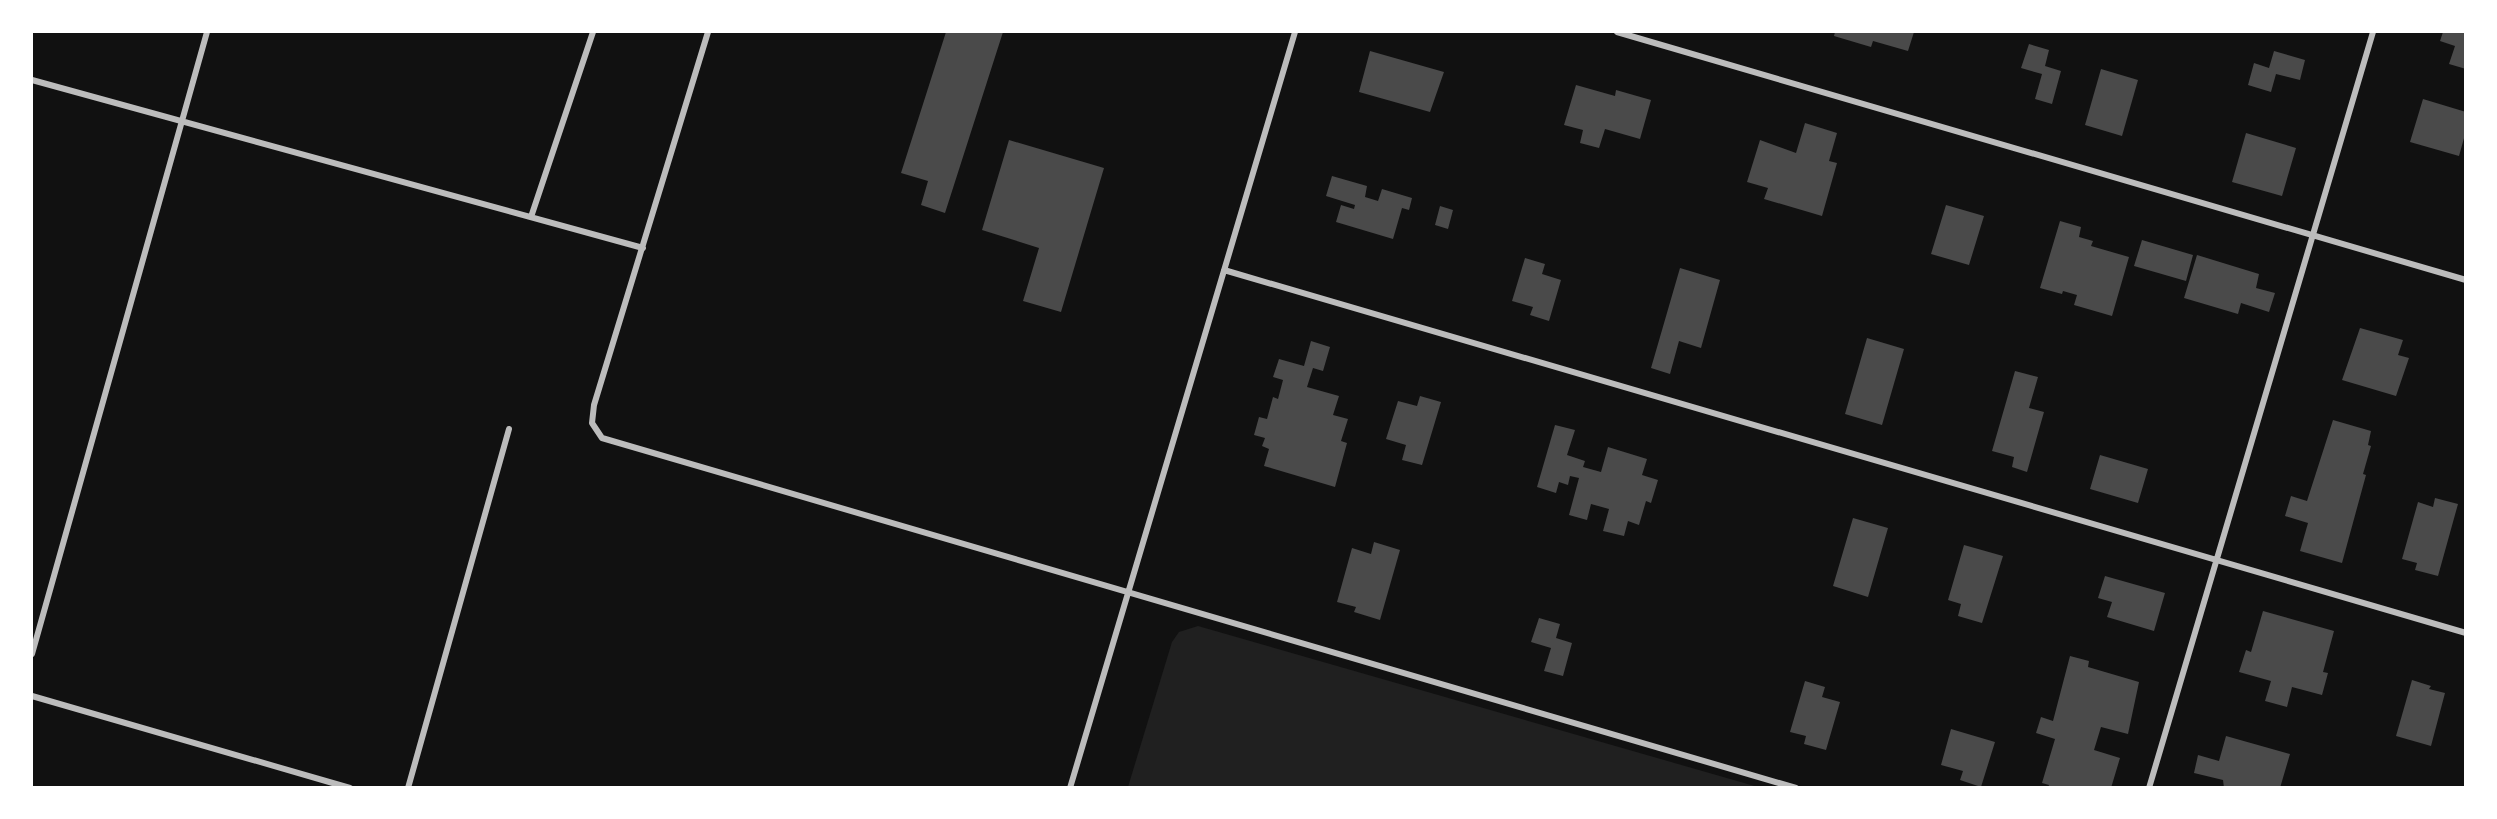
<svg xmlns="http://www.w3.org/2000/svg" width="2497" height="819" font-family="Karla,sans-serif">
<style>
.green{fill:#202020}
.building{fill:#4a4a4a}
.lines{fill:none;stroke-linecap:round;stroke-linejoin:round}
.minor{stroke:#bcbcbc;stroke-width:6}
</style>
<rect width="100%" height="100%" fill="#111"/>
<path class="green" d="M1198 626 1758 787H1128L1172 642 1179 632Z"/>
<path class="building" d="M946 32H1003L945 213 921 205 928 181 901 173Z
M1835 32H1914L1908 51 1873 41 1871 47 1834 36Z
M2443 32H2466V69L2449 64 2455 46 2440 41Z
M2029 44 2049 50 2045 66 2061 71 2052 104 2035 99 2042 74 2021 68Z
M1370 51 1444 72 1430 112 1359 92Z
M2274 51 2305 60 2300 80 2276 74 2271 92 2248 85 2254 63 2269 68Z
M2101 69 2138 80 2122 136 2085 125Z
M1576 85 1615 96 1616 90 1651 100 1640 139 1605 129 1599 148 1580 143 1583 130 1564 125Z
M2423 99 2466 112V131L2459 156 2410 142Z
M1805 123 1837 133 1829 161 1837 163 1822 216 1764 199 1768 188 1747 182 1760 140 1796 153Z
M2246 133 2296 148 2282 196 2232 182Z
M1009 140 1104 168 1061 312 1023 301 1039 248 982 230Z
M1332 176 1367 186 1365 197 1378 201 1382 189 1412 198 1409 210 1402 208 1393 239 1336 222 1341 205 1354 209 1355 205 1326 196Z
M1946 205 1984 216 1969 265 1931 254Z
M1440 206 1453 210 1448 229 1435 225Z
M2060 221 2081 227 2079 237 2093 241 2091 246 2129 257 2112 316 2074 305 2077 295 2063 291 2062 294 2040 288Z
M2142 240 2193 255 2186 281 2134 266Z
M2197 255 2259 274 2256 288 2275 293 2269 312 2241 303 2238 314 2184 298Z
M1525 258 1545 264 1542 274 1561 280 1549 321 1530 315 1533 307 1512 301Z
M1680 268 1720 280 1701 348 1679 341 1670 374 1651 368Z
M2360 328 2403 340 2398 355 2409 358 2396 396 2342 380Z
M1867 338 1904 349 1882 425 1845 414Z
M1311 341 1330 347 1323 371 1313 368 1307 387 1339 396 1333 415 1348 419 1341 441 1347 443 1335 487 1264 466 1269 449 1262 446 1265 438 1254 435 1259 417 1267 419 1273 397 1278 399 1283 380 1273 377 1279 359 1304 366Z
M2015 371 2038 377 2029 408 2044 412 2027 472 2012 467 2014 457 1992 451Z
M1420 396 1441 402 1422 465 1402 460 1406 445 1386 439 1398 401 1417 406Z
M2333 420 2371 431 2368 445 2371 446 2363 474 2366 475 2342 563 2300 551 2308 523 2285 516 2291 496 2307 501Z
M1555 425 1575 430 1567 455 1585 461 1583 467 1601 472 1608 447 1647 459 1642 475 1658 480 1651 503 1646 501 1639 525 1628 521 1624 536 1603 531 1609 509 1591 504 1587 520 1569 515 1579 478 1570 476 1568 485 1559 482 1556 493 1537 487Z
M2100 455 2148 469 2138 503 2090 489Z
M2435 498 2458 504 2438 576 2415 570 2417 563 2402 559 2418 502 2433 507Z
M1853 518 1888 528 1868 597 1833 586Z
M1374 542 1400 550 1380 620 1354 612 1356 607 1337 602 1352 548 1371 554Z
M1964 545 2003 556 1982 623 1958 616 1961 604 1948 600Z
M2105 576 2165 593 2154 631 2107 617 2112 602 2098 598Z
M2263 611 2334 631 2323 672 2328 673 2322 695 2292 687 2287 707 2265 701 2271 681 2239 672 2246 650 2251 652Z
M1539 618 1560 624 1556 638 1572 643 1563 676 1544 671 1551 648 1531 642Z
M2070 656 2089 661 2088 667 2139 682 2128 734 2101 727 2094 750 2120 758 2111 788H2048L2049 785 2042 783 2055 739 2036 733 2041 717 2053 721Z
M2412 680 2431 686 2429 689 2445 693 2431 746 2396 736Z
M1805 681 1825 687 1822 697 1840 702 1826 750 1804 744 1806 736 1790 732Z
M1951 729 1995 742 1981 787 1960 780 1963 771 1941 765Z
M2226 736 2290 754 2280 788H2224L2223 780 2194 773 2198 755 2219 761Z"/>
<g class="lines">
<path class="minor" d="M708 32 594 405 592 423 602 438 1796 788
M1617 32 2466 280
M32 80 643 248
M531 217 593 32
M1224 270 2466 633
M32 654 207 32
M32 696 350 788
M408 788 509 429
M1070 788 1295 32
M2149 788 2373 32"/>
</g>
<rect width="2497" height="819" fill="none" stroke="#ffffff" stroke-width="66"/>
</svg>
